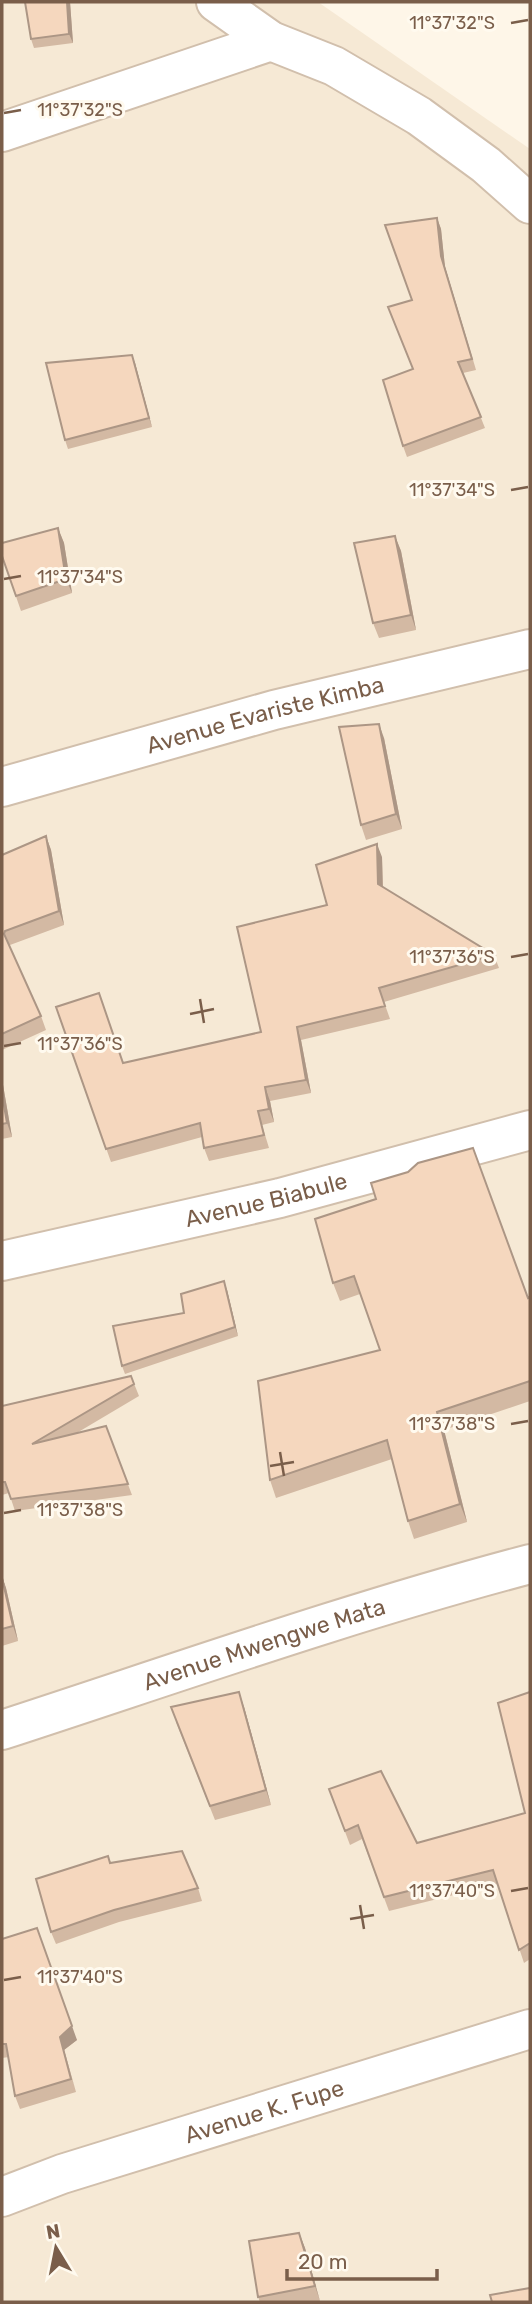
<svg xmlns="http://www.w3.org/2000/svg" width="532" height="2304" font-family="Rubik,sans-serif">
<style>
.residential{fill:#f6e9d5}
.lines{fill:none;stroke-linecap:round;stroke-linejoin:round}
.street-casing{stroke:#d1bfac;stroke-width:42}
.street{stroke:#fff;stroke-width:38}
.wall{fill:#d3b9a3}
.shaded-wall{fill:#ac9685}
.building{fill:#f5d7be;stroke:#ac9685;stroke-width:2}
.ticks{fill:none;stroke:#7a5e4a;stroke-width:2.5}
.labels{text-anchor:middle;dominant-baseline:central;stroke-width:6;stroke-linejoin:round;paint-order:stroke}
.street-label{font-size:23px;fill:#7a5e4a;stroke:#fffaef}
.ticks-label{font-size:18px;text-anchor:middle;fill:#7a5e4a;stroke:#fffaef;stroke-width:6;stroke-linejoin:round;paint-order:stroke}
</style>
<rect width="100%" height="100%" fill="#fef6e8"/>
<path class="residential" d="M2 2H318L530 149V2302H2Z"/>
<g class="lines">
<g class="street-casing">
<g id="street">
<path d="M216 2 271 41 334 66 419 116 486 165 530 204"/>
<path d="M2 132 271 41"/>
<path id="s1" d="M2 787 274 710 530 649"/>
<path id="s2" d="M2 1261 280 1198 530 1130"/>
<path id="s3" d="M2 1730C177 1673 352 1611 530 1564"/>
<path id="s4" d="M2 2197 62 2174 530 2029"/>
</g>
</g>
<use href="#street" class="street"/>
</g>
<path class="wall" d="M25 2H70L73 43 34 48 31 39Z
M437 218 441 229 445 267 476 370 463 373 485 428 407 457 403 446 413 369 412 300Z
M135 363 152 427 68 449 65 440Z
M58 528 64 543 72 593 21 611 2 556Z
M395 536 401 551 416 630 379 638 373 623Z
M384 738 402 829 366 840 361 825Z
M46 836 51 850 64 925 10 945 9 946 41 1016 46 1030 2 1050V855Z
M382 857 383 887 494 955 499 968 384 1002 390 1019 301 1040 311 1093 270 1101 274 1122 262 1125 269 1148 209 1161 204 1148 202 1137 111 1162 56 1007 123 1063 261 1032 327 905Z
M2 1079 12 1137 2 1139Z
M315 1219 528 1298 530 1297V1401L444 1430 467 1522 414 1539 408 1521 392 1459 276 1498 270 1480 380 1350 360 1294 340 1301 333 1283Z
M227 1290 238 1336 125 1374 122 1366 184 1313Z
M131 1376 139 1396 75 1434 106 1426 132 1495 15 1511 9 1493 2 1495V1406Z
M2 1576 6 1588 18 1641 2 1646Z
M530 1692V1959L524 1963 498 1884 389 1911 362 1839 350 1845 329 1789 417 1843 525 1813Z
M244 1707 271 1805 215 1820 176 1722Z
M108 1856 111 1863 198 1888 202 1901 119 1922 56 1944 51 1932Z
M2 1939 77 2040 64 2050 76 2092 20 2109 15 2096 9 2057 2 2058Z
M299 2233 305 2248 320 2301 315 2302H260L258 2297Z"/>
<path class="shaded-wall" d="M67 2H70L73 43 69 34Z
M437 218 441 229 445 267 476 370 441 256Z
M132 355 135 363 152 427 149 418Z
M58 528 64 543 72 593 66 579Z
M395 536 401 551 416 630 411 615Z
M379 724 384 738 402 829 396 814Z
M46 836 51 850 64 925 59 911Z
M377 844 382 857 383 897 378 884Z
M297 1027 301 1040 311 1093 306 1080Z
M2 1079 12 1137 7 1123 2 1094Z
M265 1087 270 1101 274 1122 269 1109Z
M224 1281 227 1290 238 1336 235 1327Z
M437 1412 444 1430 467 1522 460 1504Z
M2 1576 6 1588 18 1641 13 1626Z
M239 1692 244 1707 271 1805 266 1790Z
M37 1928 77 2040 64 2050 76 2092 60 2037Z
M299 2233 305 2248 320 2301 315 2286Z"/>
<path class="building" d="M25 2H67L69 34 31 39Z
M437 218 441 256 472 359 458 362 481 417 403 446 383 380 413 369 388 307 412 300 385 225Z
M132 355 149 418 65 440 46 363Z
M58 528 66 579 16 596 2 556V543Z
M395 536 411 615 373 623 354 543Z
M379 724 396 814 361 825 339 727Z
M46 836 59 911 5 931 4 934 41 1016 2 1034V855Z
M377 844 378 884 494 955 379 988 385 1006 297 1027 306 1080 265 1087 269 1109 258 1111 264 1135 204 1148 200 1123 106 1149 56 1007 99 993 123 1063 261 1032 237 927 327 905 316 865Z
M2 1094 7 1123 2 1124Z
M473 1148 528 1298 530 1297V1381L437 1412 460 1504 408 1521 387 1440 270 1480 258 1381 380 1350 354 1276 333 1283 315 1219 376 1199 371 1183 408 1172 418 1163Z
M224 1281 235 1327 122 1366 113 1326 184 1313 181 1294Z
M131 1376 134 1384 32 1444 106 1426 128 1484 11 1499 5 1482H2V1406Z
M2 1578 13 1626 2 1629Z
M239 1692 266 1790 210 1806 171 1707Z
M530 1692V1943L519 1950 493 1870 384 1897 358 1825 345 1831 329 1789 381 1771 417 1843 525 1813 498 1703Z
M182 1851 198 1888 114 1910 51 1932 36 1879 108 1856 110 1863Z
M37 1928 72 2026 60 2037 71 2079 15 2096 6 2044H2V1939Z
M299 2233 315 2286 258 2297 249 2241Z
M530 2288V2302H492L490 2295Z"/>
<path class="ticks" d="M511 23 528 20M4 113 21 110M511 490 528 487M4 579 21 576M511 957 528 954M200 999 204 1023M190 1014 214 1009M4 1046 21 1043M511 1424 528 1421M280 1452 284 1476M270 1466 294 1462M4 1513 21 1510M511 1891 528 1888M360 1905 364 1929M350 1919 374 1915M4 1980 21 1977"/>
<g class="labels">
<g class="street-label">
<text stroke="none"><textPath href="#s1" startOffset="273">Avenue Evariste Kimba</textPath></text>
<text stroke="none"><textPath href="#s2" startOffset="271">Avenue Biabule</textPath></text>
<text stroke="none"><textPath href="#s3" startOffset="276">Avenue Mwengwe Mata</textPath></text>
<text stroke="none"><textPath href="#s4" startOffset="276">Avenue K. Fupe</textPath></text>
</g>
</g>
<g class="ticks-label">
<text x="452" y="29">11°37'32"S</text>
<text x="80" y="116">11°37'32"S</text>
<text x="452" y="496">11°37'34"S</text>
<text x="80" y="583">11°37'34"S</text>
<text x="452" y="963">11°37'36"S</text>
<text x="80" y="1050">11°37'36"S</text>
<text x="452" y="1430">11°37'38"S</text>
<text x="80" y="1516">11°37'38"S</text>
<text x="452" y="1897">11°37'40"S</text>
<text x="80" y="1983">11°37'40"S</text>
</g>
<rect width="532" height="2304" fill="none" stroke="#7a5e4a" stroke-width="7"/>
<g transform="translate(56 2248) rotate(350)" stroke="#fffaef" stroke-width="5" paint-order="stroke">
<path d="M0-5L12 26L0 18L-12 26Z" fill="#7a5e4a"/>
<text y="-10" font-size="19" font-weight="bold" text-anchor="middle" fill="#7a5e4a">N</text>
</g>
<path d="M287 2269v10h150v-10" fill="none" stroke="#7a5e4a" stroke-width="3.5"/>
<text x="298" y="2269" font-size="21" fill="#7a5e4a" stroke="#fffaef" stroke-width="5" paint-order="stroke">20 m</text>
</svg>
